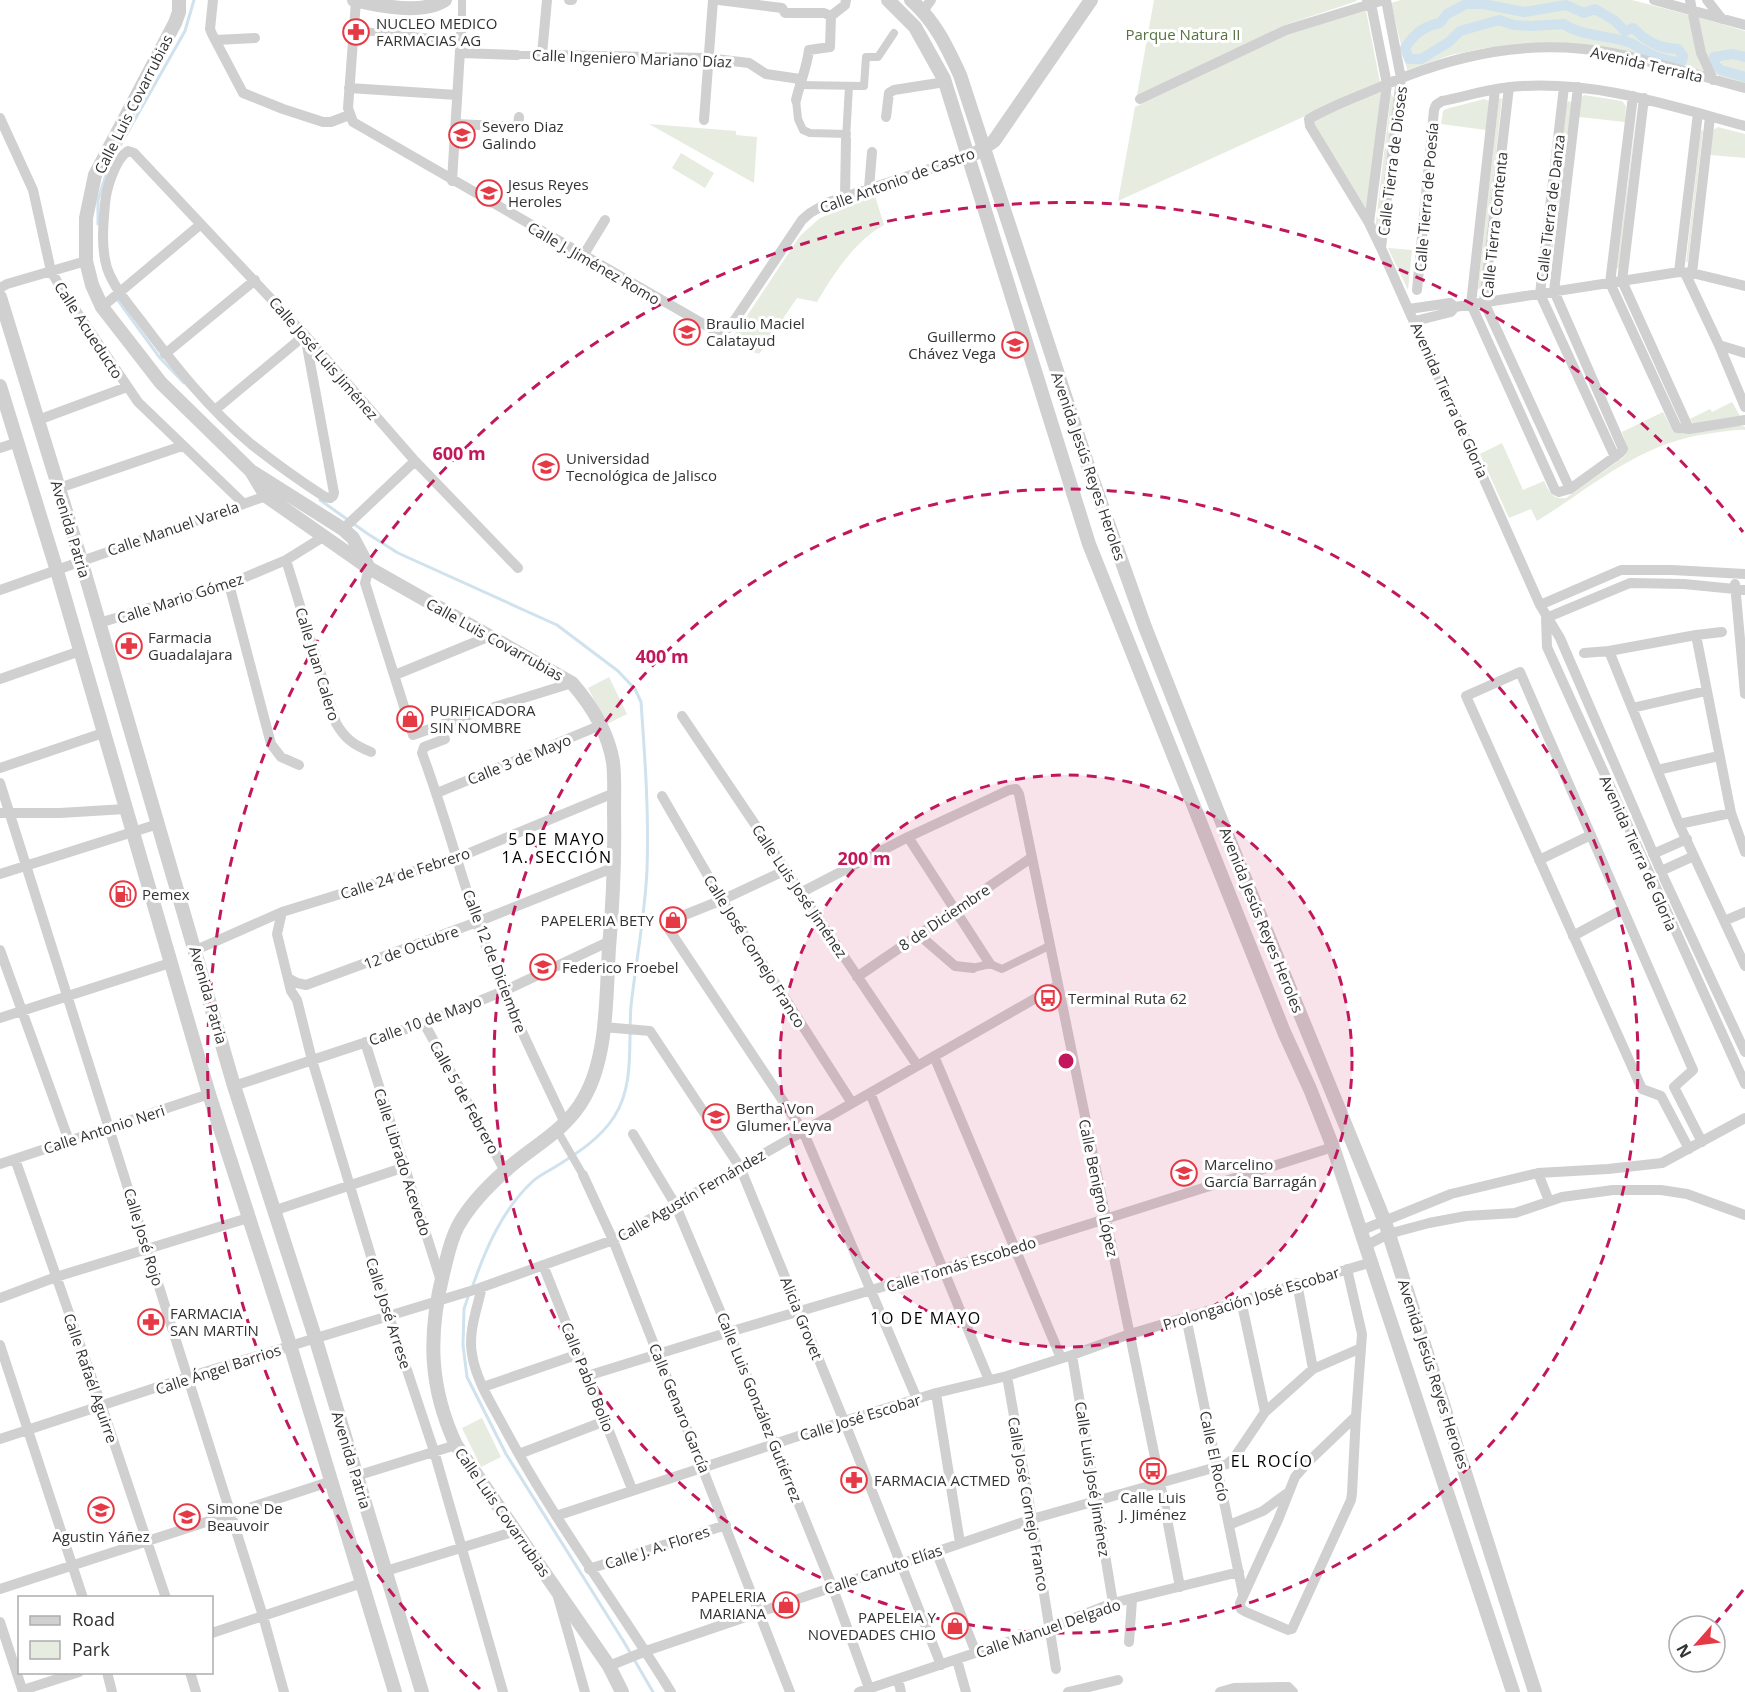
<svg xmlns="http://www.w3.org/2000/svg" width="1745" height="1692" font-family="'Open Sans',sans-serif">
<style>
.green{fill:#e6ecdf}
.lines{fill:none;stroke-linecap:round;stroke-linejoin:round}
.stream{stroke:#cfe2ee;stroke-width:3}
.canal{stroke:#cfe2ee;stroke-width:10}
.pedestrian{stroke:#d0d0d0;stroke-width:8}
.minor{stroke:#d0d0d0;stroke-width:10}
.tertiary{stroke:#d0d0d0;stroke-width:14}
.ring{fill:none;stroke:#c2185b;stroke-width:3;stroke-dasharray:10 8}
.labels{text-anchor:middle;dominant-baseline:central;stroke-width:6;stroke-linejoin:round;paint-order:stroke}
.poi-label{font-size:15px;fill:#333;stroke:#fff;text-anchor:start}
.park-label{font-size:15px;fill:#56703f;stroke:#fff}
.street-label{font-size:15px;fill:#333;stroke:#fff}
.neighbourhood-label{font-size:16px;letter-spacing:1.5px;fill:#000;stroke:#fff}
.centre{fill:#c2185b;stroke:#fff;stroke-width:3}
.ring-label{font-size:18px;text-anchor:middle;font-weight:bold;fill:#c2185b;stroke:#fff;stroke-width:6;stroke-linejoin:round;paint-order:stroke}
</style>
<rect width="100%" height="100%" fill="#fff"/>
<path class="green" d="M1154 0H1356L1357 1 1285 25 1137 95Z
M1401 0H1632L1689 15 1698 59 1703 71 1524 44 1485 48 1451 55 1407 70 1391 3Z
M1366 11 1380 82 1118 201 1135 107 1288 34Z
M1698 17 1745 31V83L1716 75 1705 55Z
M1381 92 1367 210 1312 121Z
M1391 94 1394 98 1378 227 1375 230Z
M1584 95 1622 101 1626 106 1625 122 1579 117 1581 98Z
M1502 98 1481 288 1479 289H1478L1499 99Z
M1484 99 1489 101 1486 130 1441 124 1443 111 1446 109Z
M1569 101 1572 103 1549 280 1547 278 1567 103Z
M1637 110 1619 268 1618 269 1617 267Z
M649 124 736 131V135L757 137 754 183Z
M1718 127 1745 134V158L1710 155 1713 130Z
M1701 130 1703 131 1688 261 1686 263Z
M681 153 714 173 705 188 672 168Z
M875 196 884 225C855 241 834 273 817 302L797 298 759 354 729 343 800 236 820 218Z
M1388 248 1412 250 1408 290Z
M1732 402 1740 416 1693 424 1690 419 1710 409 1712 412Z
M1663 412 1673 431 1683 434 1739 425 1745 427V430C1735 429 1723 432 1713 433 1642 441 1595 485 1537 521L1531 509 1509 518 1480 454 1502 443 1523 490 1544 481C1549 492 1553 500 1566 498L1624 457 1628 450 1622 432Z
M609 677 627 714 607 724 588 688Z
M482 1418 501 1457 481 1467 462 1428Z"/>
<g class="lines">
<path class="stream" d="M98 224V200L109 165 185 31 194 0
M117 299 160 358 184 383
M320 500 368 534 398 553 557 625 618 671 635 689 641 702C645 758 649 814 647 870 645 915 636 961 631 1006 628 1043 635 1085 614 1117 600 1139 576 1154 555 1167 547 1172 538 1176 532 1182 502 1210 485 1250 472 1288
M469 1294 464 1309 463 1345 467 1377 506 1454 624 1642 653 1692"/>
<path class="canal" d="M1466 4H1483L1524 12 1566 5 1584 13 1595 9 1615 21 1625 31 1633 28C1647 42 1658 48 1678 49L1683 56 1682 61C1674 64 1664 59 1655 56 1646 53 1639 47 1631 43 1613 36 1579 36 1564 24L1531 26 1514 25 1499 20 1460 31 1449 42 1421 59H1409L1405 48C1414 34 1424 26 1440 23L1447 14Z
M1745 57 1733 54 1714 57 1715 65 1721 70 1745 77"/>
<path class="pedestrian" d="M462 18V0
M353 30 461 41
M517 55H548
M799 85 864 86 866 57H878L894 33
M796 100 798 119 803 130 810 133 847 134
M846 139 849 86
M973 968 990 964 1002 969 1049 946
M557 1130 583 1175"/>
<path class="minor" d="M213 0 210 29 212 34 243 93 283 109 323 122H331L349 115
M569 0H572
M719 0 782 8 785 13H824L831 16
M1367 0 1371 4 1387 84 1369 223
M1654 0 1745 25
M1690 0 1701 53 1713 80
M1707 0 1722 19
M356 1 348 108 353 122 719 333 730 327 802 220 810 213 829 202 969 156
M923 11 931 0
M831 16 845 5 846 0
M216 40 255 38
M461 53 517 55
M542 54 547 0
M548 55 707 58 749 63 766 74 800 79
M1509 87 1484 302 1570 489
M1564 87 1540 294 1615 457
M349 88 457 95
M1745 88C1702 77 1655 61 1612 53 1530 38 1455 54 1380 87 1357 97 1331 106 1309 119L1310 126 1369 223 1381 248 1540 605 1560 638 1663 876 1745 1052
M1495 90 1471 304 1555 490 1559 492 1570 489 1620 453 1623 449 1554 291 1578 87
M1633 96 1610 283 1677 428 1689 429 1745 420
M1644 98 1622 281 1689 429
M1140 99 1286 30 1384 0
M796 100C800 83 807 67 809 50L830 47 831 16
M886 117 889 93 894 90 945 82
M0 118 33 190 51 271 62 290 138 402 243 503
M704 120 713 0
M456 124 518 127 519 117
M452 181 462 18
M869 188 872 152
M845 196 846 139
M1381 248 1401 78 1386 0
M583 256 605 220
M1679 272 1698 113
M1685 273 1719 345 1745 407
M1692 273 1710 117
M0 288 7 284 86 261
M1417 290 1434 110 1436 105 1442 101C1464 97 1488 89 1510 87 1591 79 1668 105 1745 126
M102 307 201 224
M1409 309 1450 303 1455 307 1679 272 1692 273 1745 286
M1415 321 1451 312 1455 307
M1719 345 1745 353
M165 354 255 280
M215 410 305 335 334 493 333 496 330 498 325 497C300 481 275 463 251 444 209 409 174 365 142 322 129 305 114 288 107 268 101 247 103 226 105 204 106 190 115 159 128 151L134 153 305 335 415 461 518 568
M38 420 127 387
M0 448 18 442
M59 488 182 446
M343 529 415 461
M286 560 336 723C345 739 354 745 371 752
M369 568 365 583 413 735 469 715 572 683
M229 584 271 744 281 757 299 765
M1735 584 1745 694
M0 590 266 496 270 492
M1540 605 1621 570H1672L1745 574
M1546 618 1547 647 1745 1084
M1546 618 1630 583 1684 584 1745 590
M99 623 229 584 286 560 323 537
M1696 635 1722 632
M1609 651 1679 824 1745 966
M1584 653 1609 651 1696 635 1731 813 1745 852
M395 675 490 636
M0 679 80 651
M1632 708 1706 691
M682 716 917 1065
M445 739 424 747 422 753C443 809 458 866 477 922 501 991 534 1057 565 1123
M0 768 103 733
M1657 770 1719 756
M0 783 263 1616 284 1692
M437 793 601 725
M662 796 722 900 852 1103
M0 813H60L125 809
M1679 824 1731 813
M908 837 990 964
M1653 854 1687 839
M1539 860 1591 835
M786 870 722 900 672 920 668 925V928L803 1131 917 1399
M1661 871 1694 856
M0 874 158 824
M802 892 908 837 1009 790 1016 789 1019 794 1160 1482 1180 1587
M282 912 277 934 291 991 297 1000 312 1060 389 1316 434 1451 503 1692
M1724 921 1745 912
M918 934 955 966 973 968
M1573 936 1623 909
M0 950 69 1141
M196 950 282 912 457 858 614 793
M857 977 1031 858
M290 979 297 983 306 985 477 922 615 867
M0 1018 170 963
M424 1023 505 1171
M603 1027 650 1031 740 1167 844 1421 941 1665
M365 1042 441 1281
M934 1056 1061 1358
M234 1086 424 1023 504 991 610 941
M870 1093 989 1380
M633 1134 675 1204 729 1332 832 1586 869 1688
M1689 1149 1661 1096 1642 1089 1466 696 1520 672 1693 1070 1674 1087 1702 1142
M15 1159 102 1407 166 1598
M0 1164 209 1094
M1538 1173 1549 1201
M583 1175 613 1240 790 1692
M273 1211 405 1167
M1362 1230 1451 1194 1538 1173 1608 1169 1662 1163 1745 1118
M1367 1245 1388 1234 1429 1223 1466 1216 1515 1213 1562 1197 1613 1190H1661L1687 1194 1745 1215
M543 1265 632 1489
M1347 1269 1362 1334 1356 1416 1352 1493 1351 1500 1292 1629 1288 1630 1246 1612 1241 1609 1240 1603 1278 1520 1295 1477 1308 1462 1356 1416
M1297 1283 1313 1369
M482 1287C477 1309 468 1332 472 1354 476 1381 493 1406 505 1429 554 1521 617 1604 671 1692
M0 1298 56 1277 248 1218
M1241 1300 1265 1412
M1186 1317 1243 1594
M0 1345 83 1598
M1072 1355 1113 1603
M587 1376 729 1332 1014 1248 1333 1147
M1007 1376 1032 1519 1056 1669
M483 1387 579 1354
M936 1393 960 1543
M0 1439 188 1377 477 1289 613 1240 1057 986
M519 1454 605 1421
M356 1476 456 1445
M556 1516 844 1421 936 1393 1007 1376 1072 1355 1130 1334 1372 1262
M1229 1525 1263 1511 1286 1494
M936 1551 976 1653
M589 1569 726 1525
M386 1571 516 1531
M0 1589 332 1481
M558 1597 585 1692
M0 1622 23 1692
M212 1633 362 1583
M1129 1642 1132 1600
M957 1660 966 1692
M609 1666 646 1651 1032 1519 1227 1464 1234 1458 1265 1412 1313 1369 1361 1348
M107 1672 112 1692
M190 1672 196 1692
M898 1679 901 1692
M23 1690 79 1672
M859 1692 1049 1628 1113 1603 1239 1572
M1068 1692 1118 1680
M1220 1692 1234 1688 1283 1687H1288L1293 1692"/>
<path class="tertiary" d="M179 0V12L175 23 95 175 86 218V261L92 285 102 307 161 383 251 471 343 529 353 538 369 568
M354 0C379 6 423 15 445 0
M888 0 915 27 944 79 1089 544 1284 1032 1310 1089 1333 1147 1513 1692
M911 0C935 21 947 47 960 75L1090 472 1145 627 1217 810 1385 1222 1535 1692
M976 153 994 141 1091 0
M0 297 81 560 234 1086 315 1337 422 1692
M0 386 57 571 209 1094 290 1345 395 1692
M251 471 266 496 369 568 572 683C592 706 608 732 613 762 615 778 614 796 614 812 615 858 613 902 609 948 606 994 608 1057 584 1098 566 1131 531 1147 505 1171 487 1187 469 1206 458 1226 450 1241 447 1258 443 1274 428 1335 429 1387 456 1445L609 1666 622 1692"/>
</g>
<circle cx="1066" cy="1061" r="286" fill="#c2185b" fill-opacity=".12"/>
<g class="ring">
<circle cx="1066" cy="1061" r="286"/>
<circle cx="1066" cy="1061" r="572"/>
<path d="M1743 1590A859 859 0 0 1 1714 1625M480 1689A859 859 0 1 1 1743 532"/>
</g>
<defs>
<g id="pharmacy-ring" transform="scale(1.35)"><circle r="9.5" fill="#fff" stroke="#e63946" stroke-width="1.5"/><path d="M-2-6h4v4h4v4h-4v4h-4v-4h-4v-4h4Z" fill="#e63946"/></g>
<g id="school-ring" transform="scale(1.35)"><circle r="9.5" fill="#fff" stroke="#e63946" stroke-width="1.5"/><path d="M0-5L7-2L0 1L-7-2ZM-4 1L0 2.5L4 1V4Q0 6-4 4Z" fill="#e63946"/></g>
<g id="university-ring" transform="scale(1.35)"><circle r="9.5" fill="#fff" stroke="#e63946" stroke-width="1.5"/><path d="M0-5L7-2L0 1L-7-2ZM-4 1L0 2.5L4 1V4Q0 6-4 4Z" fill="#e63946"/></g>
<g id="shop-ring" transform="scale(1.35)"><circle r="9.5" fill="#fff" stroke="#e63946" stroke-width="1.5"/><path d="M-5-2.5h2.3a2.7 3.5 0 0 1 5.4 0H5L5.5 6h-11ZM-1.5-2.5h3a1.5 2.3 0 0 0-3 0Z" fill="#e63946"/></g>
<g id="fuel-ring" transform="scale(1.35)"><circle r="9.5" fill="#fff" stroke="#e63946" stroke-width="1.5"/><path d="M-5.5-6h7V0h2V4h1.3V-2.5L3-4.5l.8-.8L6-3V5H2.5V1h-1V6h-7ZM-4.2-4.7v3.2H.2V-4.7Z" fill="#e63946"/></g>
<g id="bus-ring" transform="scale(1.35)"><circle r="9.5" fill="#fff" stroke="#e63946" stroke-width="1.5"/><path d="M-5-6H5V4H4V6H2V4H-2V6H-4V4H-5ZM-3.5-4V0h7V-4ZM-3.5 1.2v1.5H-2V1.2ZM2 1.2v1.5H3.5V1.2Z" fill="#e63946"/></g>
</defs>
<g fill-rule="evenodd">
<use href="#pharmacy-ring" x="356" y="32"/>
<use href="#school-ring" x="462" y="135"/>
<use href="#school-ring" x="489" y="193"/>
<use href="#school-ring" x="687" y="332"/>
<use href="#school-ring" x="1015" y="345"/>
<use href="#university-ring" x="546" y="467"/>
<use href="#pharmacy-ring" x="129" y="646"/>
<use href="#shop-ring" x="410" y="719"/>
<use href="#fuel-ring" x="123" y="894"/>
<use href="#shop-ring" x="673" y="920"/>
<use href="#school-ring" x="543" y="967"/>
<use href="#bus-ring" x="1048" y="998"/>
<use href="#school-ring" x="716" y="1117"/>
<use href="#school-ring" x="1184" y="1173"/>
<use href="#pharmacy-ring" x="151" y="1322"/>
<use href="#bus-ring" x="1153" y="1471"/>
<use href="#pharmacy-ring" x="854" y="1480"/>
<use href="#school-ring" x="101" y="1510"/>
<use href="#school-ring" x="187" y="1517"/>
<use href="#shop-ring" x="786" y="1605"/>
<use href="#shop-ring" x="955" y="1626"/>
</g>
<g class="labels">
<g class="poi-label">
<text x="376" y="23">NUCLEO MEDICO<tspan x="376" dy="17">FARMACIAS AG</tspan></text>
<text x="482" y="126">Severo Diaz<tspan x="482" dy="17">Galindo</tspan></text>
<text x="508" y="184">Jesus Reyes<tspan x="508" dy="17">Heroles</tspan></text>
<text x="706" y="323">Braulio Maciel<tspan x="706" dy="17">Calatayud</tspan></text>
<text x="996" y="336" text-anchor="end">Guillermo<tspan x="996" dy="17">Chávez Vega</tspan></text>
<text x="566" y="458">Universidad<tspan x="566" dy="17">Tecnológica de Jalisco</tspan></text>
<text x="148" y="637">Farmacia<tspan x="148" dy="17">Guadalajara</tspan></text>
<text x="430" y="710">PURIFICADORA<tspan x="430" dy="17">SIN NOMBRE</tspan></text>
<text x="142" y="894">Pemex</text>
<text x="654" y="920" text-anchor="end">PAPELERIA BETY</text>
<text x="562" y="967">Federico Froebel</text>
<text x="1068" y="998">Terminal Ruta 62</text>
<text x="736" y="1108">Bertha Von<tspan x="736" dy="17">Glumer Leyva</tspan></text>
<text x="1204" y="1164">Marcelino<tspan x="1204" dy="17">García Barragán</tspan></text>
<text x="170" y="1313">FARMACIA<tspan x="170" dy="17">SAN MARTIN</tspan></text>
<text x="874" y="1480">FARMACIA ACTMED</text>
<text x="1153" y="1497" text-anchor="middle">Calle Luis<tspan x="1153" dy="17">J. Jiménez</tspan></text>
<text x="207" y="1508">Simone De<tspan x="207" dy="17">Beauvoir</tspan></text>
<text x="101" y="1536" text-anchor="middle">Agustin Yáñez</text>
<text x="766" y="1596" text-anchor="end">PAPELERIA<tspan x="766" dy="17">MARIANA</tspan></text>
<text x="936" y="1617" text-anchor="end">PAPELEIA Y<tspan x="936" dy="17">NOVEDADES CHIO</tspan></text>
</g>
<g class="park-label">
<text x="1183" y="34">Parque Natura II</text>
</g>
<g class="street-label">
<text transform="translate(632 58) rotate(2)">Calle Ingeniero Mariano Díaz</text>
<text transform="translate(1647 64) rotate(13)">Avenida Terralta</text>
<text transform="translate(133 104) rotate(-63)">Calle Luis Covarrubias</text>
<text transform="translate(1392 161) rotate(-83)">Calle Tierra de Dioses</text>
<text transform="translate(897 180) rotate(-20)">Calle Antonio de Castro</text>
<text transform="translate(1426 197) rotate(-85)">Calle Tierra de Poesía</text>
<text transform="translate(1550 208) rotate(-83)">Calle Tierra de Danza</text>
<text transform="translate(1494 225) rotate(-84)">Calle Tierra Contenta</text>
<text transform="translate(594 263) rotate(30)">Calle J. Jiménez Romo</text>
<text transform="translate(89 330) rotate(57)">Calle Acueducto</text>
<text transform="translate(324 358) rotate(49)">Calle José Luis Jiménez</text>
<text transform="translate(1450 400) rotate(66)">Avenida Tierra de Gloria</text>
<text transform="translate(1089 466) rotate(71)">Avenida Jesús Reyes Heroles</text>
<text transform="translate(173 528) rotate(-19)">Calle Manuel Varela</text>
<text transform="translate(71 529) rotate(73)">Avenida Patria</text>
<text transform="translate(180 598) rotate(-18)">Calle Mario Gómez</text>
<text transform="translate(495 639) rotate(29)">Calle Luis Covarrubias</text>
<text transform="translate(318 664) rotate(73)">Calle Juan Calero</text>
<text transform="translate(519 759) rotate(-22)">Calle 3 de Mayo</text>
<text transform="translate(1639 853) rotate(66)">Avenida Tierra de Gloria</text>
<text transform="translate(405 873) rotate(-18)">Calle 24 de Febrero</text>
<text transform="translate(800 891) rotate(56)">Calle Luis José Jiménez</text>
<text transform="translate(944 917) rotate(-34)">8 de Diciembre</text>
<text transform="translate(1262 920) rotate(68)">Avenida Jesús Reyes Heroles</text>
<text transform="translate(411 947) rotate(-20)">12 de Octubre</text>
<text transform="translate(755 951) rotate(58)">Calle José Cornejo Franco</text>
<text transform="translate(495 961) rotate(69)">Calle 12 de Diciembre</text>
<text transform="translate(209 995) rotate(74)">Avenida Patria</text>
<text transform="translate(425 1020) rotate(-20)">Calle 10 de Mayo</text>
<text transform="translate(465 1097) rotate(61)">Calle 5 de Febrero</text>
<text transform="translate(104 1129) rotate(-18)">Calle Antonio Neri</text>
<text transform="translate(403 1162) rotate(72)">Calle Librado Acevedo</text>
<text transform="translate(1099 1188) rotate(78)">Calle Benigno López</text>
<text transform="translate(691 1195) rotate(-30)">Calle Agustín Fernández</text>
<text transform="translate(144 1237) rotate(73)">Calle José Rojo</text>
<text transform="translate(961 1264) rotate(-17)">Calle Tomás Escobedo</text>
<text transform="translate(1251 1298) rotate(-17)">Prolongación José Escobar</text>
<text transform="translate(389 1313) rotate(72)">Calle José Arrese</text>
<text transform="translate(802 1318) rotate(68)">Alicia Grovet</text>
<text transform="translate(218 1369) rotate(-18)">Calle Ángel Barrios</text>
<text transform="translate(1434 1374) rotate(72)">Avenida Jesús Reyes Heroles</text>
<text transform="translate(588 1377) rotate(68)">Calle Pablo Bolio</text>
<text transform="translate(91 1378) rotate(71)">Calle Rafaél Aguirre</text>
<text transform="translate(760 1407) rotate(68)">Calle Luis González Gutiérrez</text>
<text transform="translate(680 1408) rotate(68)">Calle Genaro García</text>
<text transform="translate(860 1417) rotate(-17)">Calle José Escobar</text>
<text transform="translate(1215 1456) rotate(78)">Calle El Rocío</text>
<text transform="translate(352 1460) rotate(73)">Avenida Patria</text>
<text transform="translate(1093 1479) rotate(81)">Calle Luis José Jiménez</text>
<text transform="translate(1029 1504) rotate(80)">Calle José Cornejo Franco</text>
<text transform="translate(503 1512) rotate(55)">Calle Luis Covarrubias</text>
<text transform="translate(657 1547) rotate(-18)">Calle J. A. Flores</text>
<text transform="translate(883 1569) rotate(-19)">Calle Canuto Elías</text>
<text transform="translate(1048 1628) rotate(-19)">Calle Manuel Delgado</text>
</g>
<g class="neighbourhood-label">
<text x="557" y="839">5 DE MAYO<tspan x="557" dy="18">1A. SECCIÓN</tspan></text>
<text x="926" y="1318">1O DE MAYO</text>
<text x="1272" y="1461">EL ROCÍO</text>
</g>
</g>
<circle cx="1066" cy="1061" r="9" class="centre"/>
<g class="ring-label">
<text x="459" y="460">600 m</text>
<text x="662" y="663">400 m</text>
<text x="864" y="865">200 m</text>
</g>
<rect x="18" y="1596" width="195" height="78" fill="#ffffff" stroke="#adadad" stroke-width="1.5"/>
<rect x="30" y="1616" width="30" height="9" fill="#d0d0d0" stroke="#adadad" stroke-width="1.5"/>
<text x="72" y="1626" font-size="18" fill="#333333">Road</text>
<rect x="30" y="1641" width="30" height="18" fill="#e6ecdf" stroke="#adadad" stroke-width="1.5"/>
<text x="72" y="1656" font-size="18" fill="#333333">Park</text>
<g transform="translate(1697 1644) rotate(242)"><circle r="28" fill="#ffffff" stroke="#adadad" stroke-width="1.5"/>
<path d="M0-4.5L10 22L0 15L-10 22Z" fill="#e63946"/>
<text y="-9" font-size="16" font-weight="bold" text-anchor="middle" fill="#333333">N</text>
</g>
</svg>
